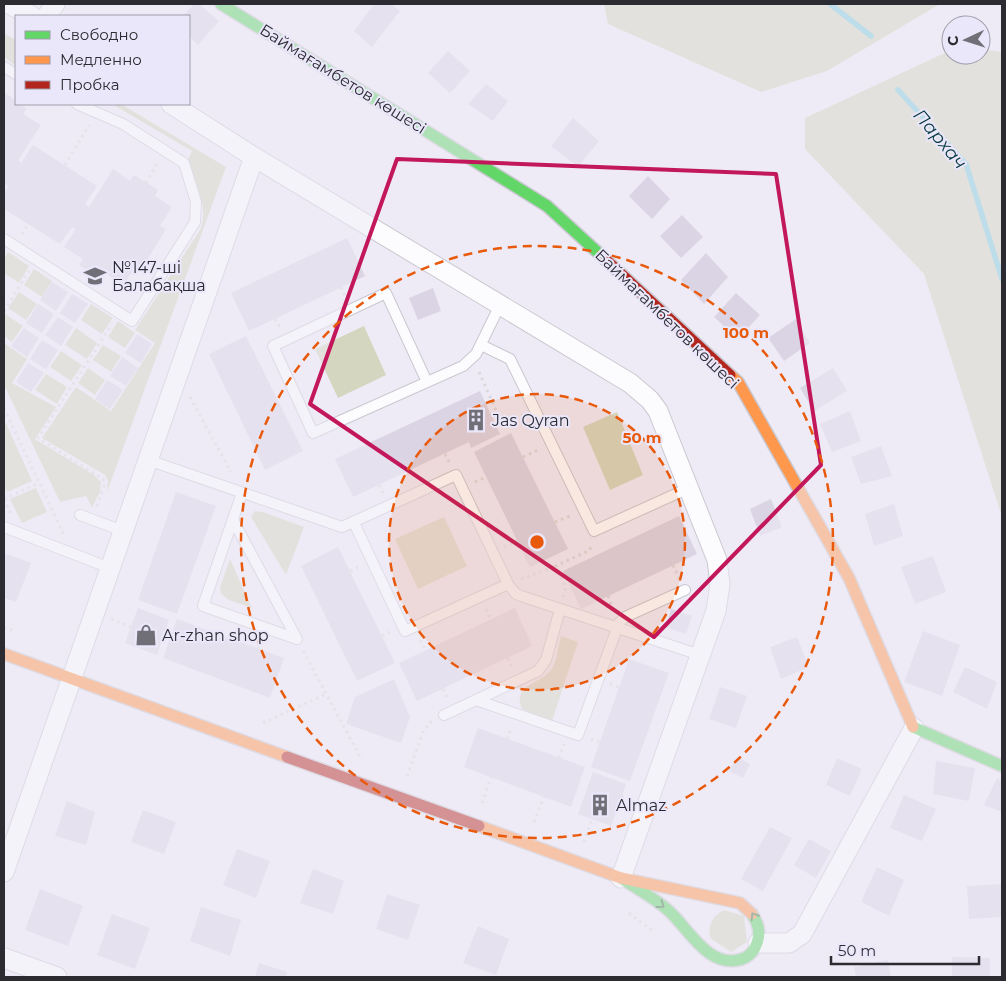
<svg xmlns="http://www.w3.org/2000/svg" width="1006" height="981" font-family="Montserrat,sans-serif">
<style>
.green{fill:#d4d6bf}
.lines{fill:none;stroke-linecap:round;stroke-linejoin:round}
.stream{stroke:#83ccdb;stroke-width:5.5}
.building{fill:#dbd4e4}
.lane-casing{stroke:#c9c8d0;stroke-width:12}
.street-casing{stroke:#c9c8d0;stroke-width:21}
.fast-casing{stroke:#c9c8d0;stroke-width:14}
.slow-casing{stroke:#c9c8d0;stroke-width:14}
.jam-casing{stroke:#c9c8d0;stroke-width:14}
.path{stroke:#d9d8db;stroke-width:3;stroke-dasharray:2.5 4;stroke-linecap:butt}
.lane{stroke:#fcfcfe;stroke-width:10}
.street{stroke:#fcfcfe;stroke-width:19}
.fast{stroke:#63d668;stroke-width:11}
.slow{stroke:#ff974d;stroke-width:11}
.jam{stroke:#b3261e;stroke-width:11}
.oneway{stroke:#45784a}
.marked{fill:none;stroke:#c2185b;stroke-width:4;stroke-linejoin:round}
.ring{fill:none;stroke:#e8590c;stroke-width:2.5;stroke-dasharray:9 6}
.labels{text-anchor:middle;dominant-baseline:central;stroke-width:4;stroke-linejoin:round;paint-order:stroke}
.street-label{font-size:16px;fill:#2c2b32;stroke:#ebe7fa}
.poi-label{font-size:16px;fill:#2c2b32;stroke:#ebe7fa;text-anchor:start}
.water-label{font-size:18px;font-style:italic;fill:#05393f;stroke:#ebe7fa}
.centre{fill:#e8590c;stroke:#ebe7fa;stroke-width:2.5}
.ring-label{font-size:15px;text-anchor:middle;font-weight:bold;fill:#e8590c;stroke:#ebe7fa;stroke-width:4;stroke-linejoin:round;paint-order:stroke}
</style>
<rect width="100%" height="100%" fill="#eeebf6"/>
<path class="green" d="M604 4H940L827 71 761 92 608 24Z
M4 33 16 40V66L4 57Z
M981 49 1002 52V517L924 274 805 149V118L951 50V55H981Z
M112 104H121L226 167 107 492 108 481 105 475 42 438 76 387 111 411 155 343 135 330 200 230C210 208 195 183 187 162L192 151Z
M8 252 29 266 19 283 4 273V259Z
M34 269 52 281 42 297 24 285Z
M19 292 37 304 26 320 8 308Z
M91 304 113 318 102 334 81 320Z
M5 314 23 326 12 342 4 336Z
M118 321 135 333 125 348 108 337Z
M364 326 386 375 338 398 315 349Z
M76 328 97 343 87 359 65 345Z
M4 343 27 359 12 383 56 407 35 439 94 475 101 482 100 492 92 507 86 496 60 502 4 385Z
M103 345 121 356 111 372 93 360Z
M61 351 82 365 71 381 50 367Z
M88 368 105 380 95 395 78 383Z
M46 374 67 387 57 404 35 390Z
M617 412 643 475 610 490 583 427Z
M6 423 32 481 7 492 4 485V424Z
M36 488 47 512 22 523 10 499Z
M255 511 263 512 304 527 286 575 251 517Z
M444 517 467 566 418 589 395 539Z
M230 559 252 608 229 600 221 594 220 587Z
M561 636 578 642 552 721 522 709C511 685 541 684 551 670 557 661 558 647 561 636Z
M724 910 744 916 747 942 731 952 710 938C708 925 712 916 724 910Z"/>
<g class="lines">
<path class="stream" d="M830 4 871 36
M898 90 966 164 1002 279"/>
</g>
<path class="building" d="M194 4H199L219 21 198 45 189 36V16H183Z
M374 4H391L400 11 372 47 354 31Z
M448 51 470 71 450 93 428 73Z
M486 84 508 101 493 121 468 104Z
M4 92 16 101V104L27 108 23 114 41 125 18 160 21 163 33 145 97 186 85 204 89 207 113 169 130 181 134 175 158 190 155 196 172 207 160 226 166 229 141 270 135 266 124 285 105 273 101 279 79 265 83 259 64 247 76 229 72 227 60 244 4 209V193L8 186 4 183Z
M573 118 599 141 578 167 551 146Z
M648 176 670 199 652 219 629 196Z
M682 215 703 237 681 258 660 236Z
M347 238 365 276 249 331 231 293Z
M706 253 728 277 704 304 681 280Z
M52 282 68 292 56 311 40 300Z
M433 288 441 311 418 320 409 298Z
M736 293 760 315 738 339 714 317Z
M72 294 88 304 75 323 60 313Z
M38 304 54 314 42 333 26 323Z
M58 317 73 327 61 346 45 335Z
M796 319 810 343 784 361 768 338Z
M24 328 39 338 27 357 11 346Z
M137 334 152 344 141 363 125 353Z
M246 336 303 451 265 470 209 354Z
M42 340 58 350 46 369 30 359Z
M122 357 138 368 126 386 110 376Z
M28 363 44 373 31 392 16 382Z
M833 368 847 391 814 411 800 388Z
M107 380 123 390 110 409 95 399Z
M480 391 500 434 471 448 469 442 353 497 335 459Z
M850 411 861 441 832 452 820 424Z
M511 433 568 549 530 567 474 452Z
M881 446 892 476 861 484 851 457Z
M176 492 216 506 177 614 138 600Z
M771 499 782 527 760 536 750 509Z
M894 504 903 536 874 546 865 514Z
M679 516 697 554 581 609 563 571Z
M338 547 395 663 357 681 301 566Z
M4 553 31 563 16 602 4 598Z
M933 556 946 592 915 604 901 567Z
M138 608 169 620 157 655 125 643Z
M515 608 532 646 417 701 399 663Z
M671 609 692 616 686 634 665 627Z
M177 619 284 658 270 698 163 658Z
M923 631 960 645 942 696 904 682Z
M797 637 809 667 781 679 770 647Z
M629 659 669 673 630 781 591 767Z
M965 667 997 682 987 709 953 692Z
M394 679 410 717 401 743 346 724 355 697Z
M720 687 747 696 736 728 709 719Z
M478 728 585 767 571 807 464 767Z
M737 757 750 764 743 778 729 771Z
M837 758 862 769 850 796 826 785Z
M936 761 975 768 969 801 933 794Z
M593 772 626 784 611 826 578 814Z
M997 778 1002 781V812L984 805Z
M904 795 936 809 922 841 890 828Z
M67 801 95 812 86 845 55 836Z
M143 810 176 822 164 854 131 842Z
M770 827 792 838 763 891 741 879Z
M809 839 831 851 816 878 794 865Z
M237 849 270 861 256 898 223 885Z
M877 867 904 880 889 916 861 902Z
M313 869 344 881 333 914 300 903Z
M1002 884V917L969 919 967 886Z
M40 889 83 906 68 946 25 930Z
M387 894 420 905 408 940 376 929Z
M201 907 241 920 230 956 190 941Z
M112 914 150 928 135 969 97 955Z
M478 926 509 939 496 975 463 963Z
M952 957 990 958V977H952Z
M888 960 891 977H856L854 967Z
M259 963 287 972 286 977H255Z"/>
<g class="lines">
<g class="lane-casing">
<path id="lane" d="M4 67 16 74
M4 239 132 321 195 222 196 202 184 163 123 124 77 104
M481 345 510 359 594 531 689 488
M427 382 386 293 273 346 313 433 463 366 476 354 500 305
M148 460 342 527 456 475 508 584 405 631 354 523
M80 515 123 531
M233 520 297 639 203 606 242 493
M4 527 110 568
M508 584 516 594 524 597 700 655
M476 700 578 735 619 623 625 617 685 590
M444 715 538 671 546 660 560 609"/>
</g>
<g class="street-casing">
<path id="street" d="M9 4 32 16
M47 16 55 4
M171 104 254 157 630 383 650 400 658 411 717 560 720 584 716 611 621 878
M4 872 254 157
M758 943H789L802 934 914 728
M4 958 57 977"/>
</g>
<g class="fast-casing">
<path id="fast" d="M221 4 547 206 606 260
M913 727 1002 766
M621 878C637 889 655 898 669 911 689 929 709 970 742 959 749 957 755 950 757 943 761 933 758 923 752 914"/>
</g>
<g class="slow-casing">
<path id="slow" d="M730 375 738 382 849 578 913 727
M4 654 287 757
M479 826 621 878 740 903 752 914"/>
</g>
<g class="jam-casing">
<path id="jam" d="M606 260 730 375
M287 757 479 826"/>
</g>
<path class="path" d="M15 100 16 98
M65 165 89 125
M146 183 158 162
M22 234 28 224
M341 287 345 296
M4 311 29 271
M275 319 280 327
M479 372 502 424 523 415
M190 397 231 472
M4 408 64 535
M445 454 449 462
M523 457 538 450
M475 482 486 477
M379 485 383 493
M4 499 39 483
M4 499 11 515
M97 506 104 486 103 479 38 438 112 324
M555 522 570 516
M504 547 517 541
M673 565 679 578
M350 571 358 567
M521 579 556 566
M608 596 613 609
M563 597 566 588 556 566 590 550 591 545
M486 609 491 620
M111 619 131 627
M4 627 15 631
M382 636 390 632
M420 640 426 651
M258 649 262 640
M303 651 362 760
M508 658 513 669
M610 684 619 687
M443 689 447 697
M263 723 326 694
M507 739 511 728
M591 739 600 742
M559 758 564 744
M407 776 424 730 432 721
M621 796 630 799
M482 803 491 777
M534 822 544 797
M584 842 592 819
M629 913 654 932"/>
<use href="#lane" class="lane"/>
<use href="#street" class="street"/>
<use href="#fast" class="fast"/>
<use href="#slow" class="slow"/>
<use href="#jam" class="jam"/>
</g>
<defs><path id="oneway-chevron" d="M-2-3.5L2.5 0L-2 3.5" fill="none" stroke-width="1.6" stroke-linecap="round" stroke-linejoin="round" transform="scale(1.25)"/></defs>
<g class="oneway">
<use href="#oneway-chevron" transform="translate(661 905) rotate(36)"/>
<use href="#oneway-chevron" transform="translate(754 916) rotate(-123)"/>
</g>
<path d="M0 0H1006V981H0ZM397 159 776 174 821 465 654 637 310 404Z" fill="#eeebf6" fill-opacity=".55" fill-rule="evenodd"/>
<path class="marked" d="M397 159 776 174 821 465 654 637 310 404Z"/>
<circle cx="537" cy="542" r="148" fill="#e8590c" fill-opacity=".12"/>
<g class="ring">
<circle cx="537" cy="542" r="148"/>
<circle cx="537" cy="542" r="296"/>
</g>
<defs>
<g id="school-bare" transform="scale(1.725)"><path d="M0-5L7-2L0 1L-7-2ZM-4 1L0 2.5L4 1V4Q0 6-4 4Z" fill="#706e77" stroke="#ebe7fa" stroke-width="2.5" paint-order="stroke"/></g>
<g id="building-bare" transform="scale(1.725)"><path d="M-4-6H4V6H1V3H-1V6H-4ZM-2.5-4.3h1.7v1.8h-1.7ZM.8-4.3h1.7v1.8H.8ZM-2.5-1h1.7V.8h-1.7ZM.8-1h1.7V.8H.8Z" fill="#706e77" stroke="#ebe7fa" stroke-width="2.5" paint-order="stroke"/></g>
<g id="shop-bare" transform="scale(1.725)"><path d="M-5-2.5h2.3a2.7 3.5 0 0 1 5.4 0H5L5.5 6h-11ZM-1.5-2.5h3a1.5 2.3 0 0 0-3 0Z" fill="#706e77" stroke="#ebe7fa" stroke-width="2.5" paint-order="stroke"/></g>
</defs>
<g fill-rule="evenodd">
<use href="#school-bare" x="95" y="276"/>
<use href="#building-bare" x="476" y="420"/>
<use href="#shop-bare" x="146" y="635"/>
<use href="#building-bare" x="600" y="805"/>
</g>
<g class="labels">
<g class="street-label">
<text transform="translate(343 79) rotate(32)">Баймағамбетов көшесі</text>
<text transform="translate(667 319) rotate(44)">Баймағамбетов көшесі</text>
</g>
<g class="poi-label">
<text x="112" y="267">№147-ші<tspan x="112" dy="18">Балабақша</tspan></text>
<text x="492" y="420">Jas Qyran</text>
<text x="162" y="635">Ar-zhan shop</text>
<text x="616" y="805">Almaz</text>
</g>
<g class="water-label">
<text transform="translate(940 139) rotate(50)">Пархач</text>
</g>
</g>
<circle cx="537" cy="542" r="8" class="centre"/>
<g class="ring-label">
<text x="746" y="338">100 m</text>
<text x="642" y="443">50 m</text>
</g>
<rect width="1006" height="981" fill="none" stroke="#2c2b32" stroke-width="10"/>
<rect x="15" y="15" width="175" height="90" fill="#ebe7fa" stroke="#9f9caa"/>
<rect x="25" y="31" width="25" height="8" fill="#63d668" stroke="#9f9caa"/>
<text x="60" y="40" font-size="15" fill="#2c2b32">Свободно</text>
<rect x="25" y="56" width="25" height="8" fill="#ff974d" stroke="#9f9caa"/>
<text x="60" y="65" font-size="15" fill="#2c2b32">Медленно</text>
<rect x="25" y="81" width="25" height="8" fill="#b3261e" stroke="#9f9caa"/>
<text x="60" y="90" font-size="15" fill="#2c2b32">Пробка</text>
<g transform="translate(966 40) rotate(266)"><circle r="24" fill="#ebe7fa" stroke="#9f9caa"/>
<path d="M0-4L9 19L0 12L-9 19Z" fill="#706e77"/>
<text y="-8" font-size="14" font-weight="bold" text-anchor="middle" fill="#2c2b32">С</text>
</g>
<path d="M831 956v8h148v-8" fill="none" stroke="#2c2b32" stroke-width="2.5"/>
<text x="838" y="956" font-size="15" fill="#2c2b32" stroke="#ebe7fa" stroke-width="4" paint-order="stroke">50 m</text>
</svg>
